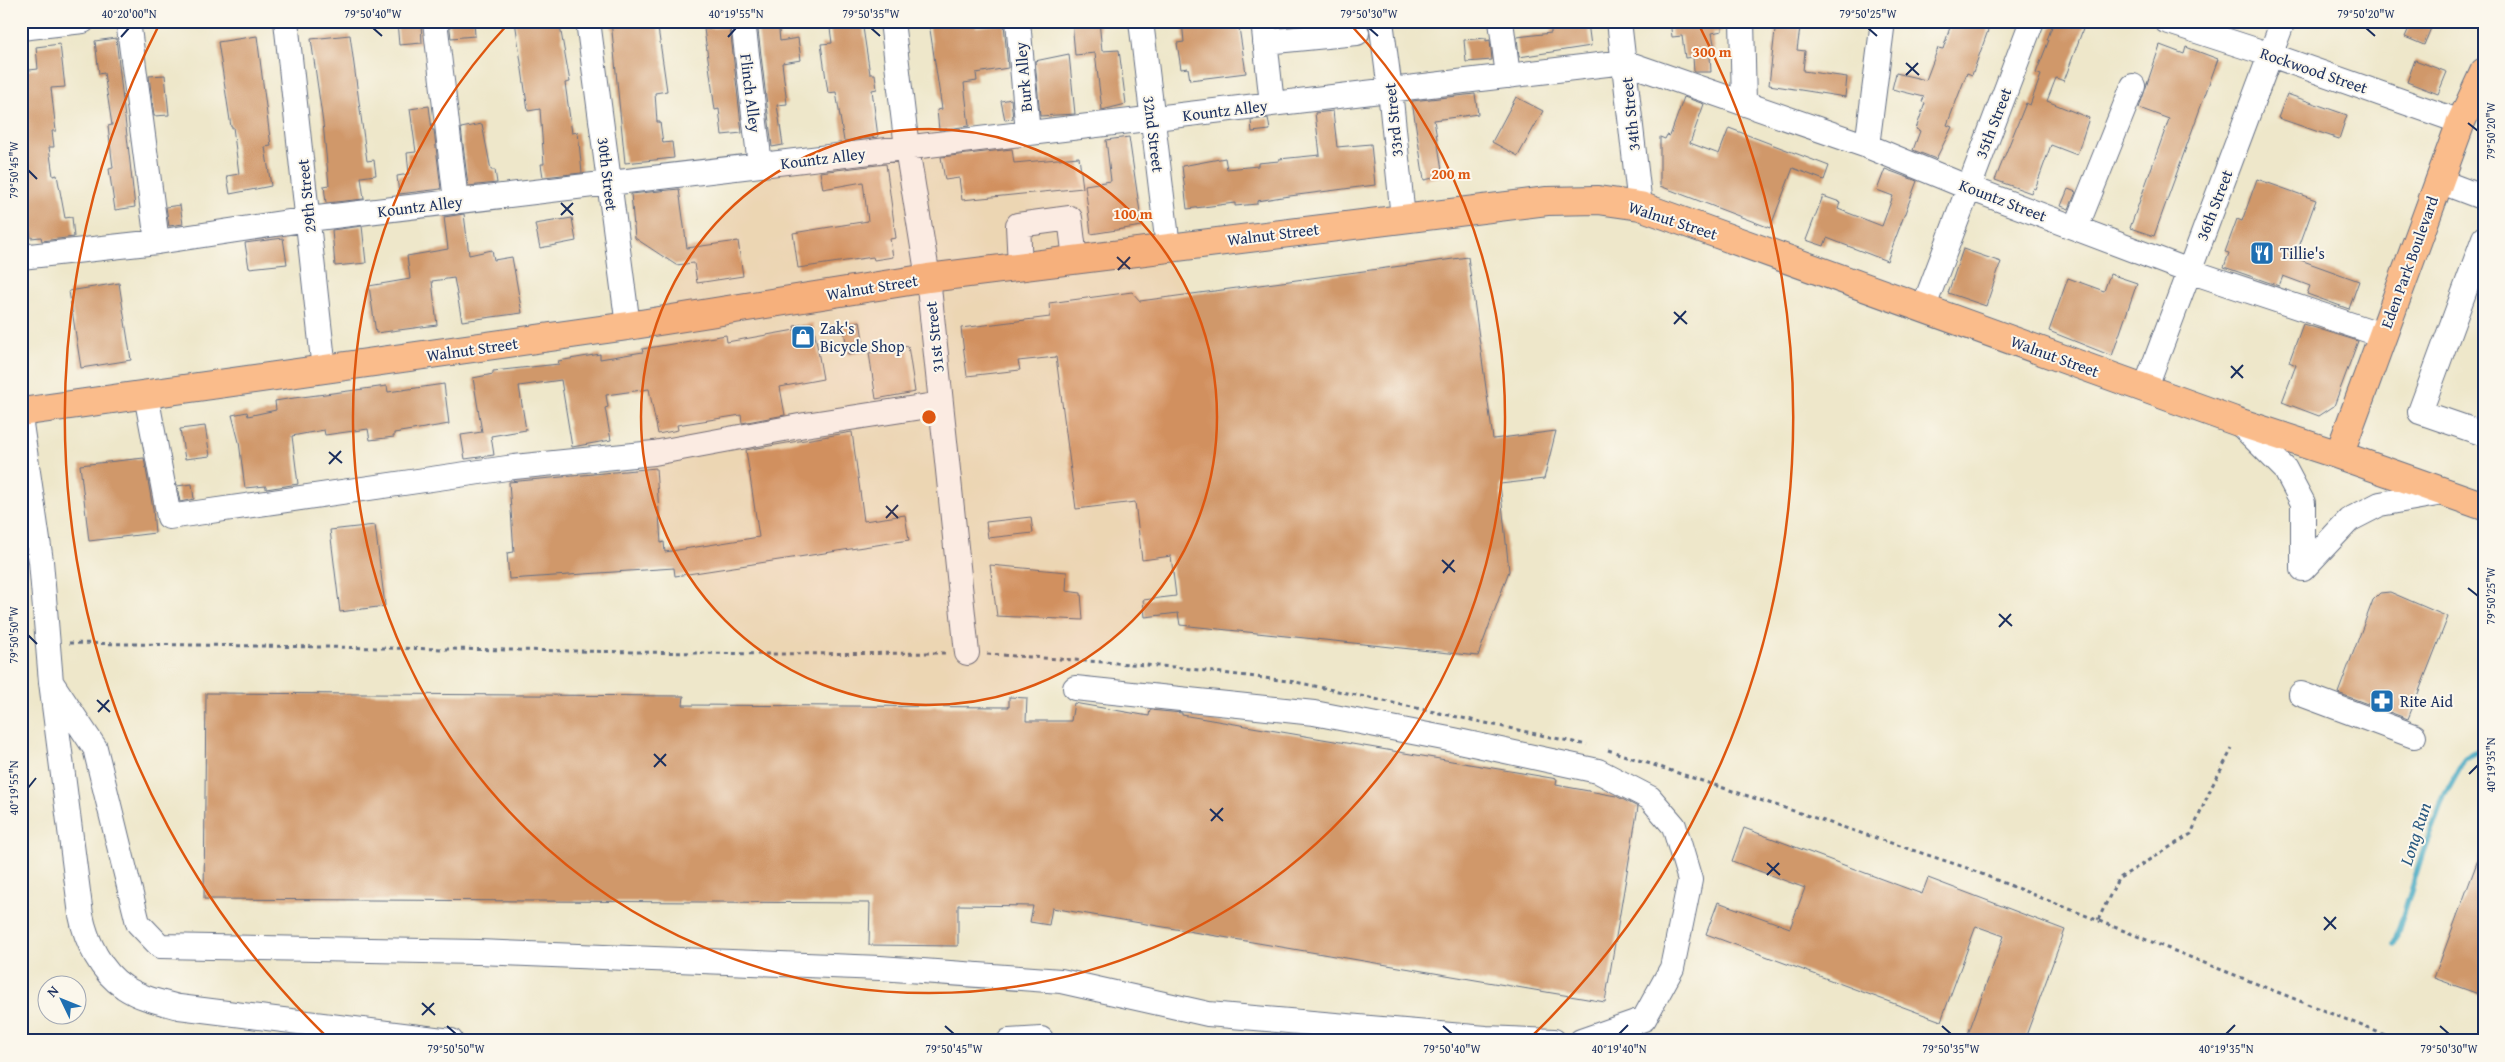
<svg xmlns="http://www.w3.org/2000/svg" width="2505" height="1062" font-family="'Gentium Book Plus',serif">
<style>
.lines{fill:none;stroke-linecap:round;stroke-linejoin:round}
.stream{stroke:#42a8c2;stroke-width:5.5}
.building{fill:#d0986b}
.minor-casing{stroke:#656f84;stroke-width:26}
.major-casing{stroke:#656f84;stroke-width:30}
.path{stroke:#656f84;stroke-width:3;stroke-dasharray:4 4;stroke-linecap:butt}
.minor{stroke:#fff;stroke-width:24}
.major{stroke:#fabc8b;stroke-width:28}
.ticks{fill:none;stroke:#1b2f5e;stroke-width:2}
.ring{fill:none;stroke:#de5710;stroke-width:2.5}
.labels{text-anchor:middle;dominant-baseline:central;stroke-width:4;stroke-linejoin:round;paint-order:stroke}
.street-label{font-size:16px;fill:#1b2f5e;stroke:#fbf7ec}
.poi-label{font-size:16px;fill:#1b2f5e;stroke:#fbf7ec;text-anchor:start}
.water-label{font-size:18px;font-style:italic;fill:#295981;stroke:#fbf7ec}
.centre{fill:#de5710;stroke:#fbf7ec;stroke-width:2.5}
.ring-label{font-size:15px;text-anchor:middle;font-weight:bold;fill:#de5710;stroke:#fbf7ec;stroke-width:4;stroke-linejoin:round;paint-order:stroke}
.neatline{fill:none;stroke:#1b2f5e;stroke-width:2}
.ticks-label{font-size:12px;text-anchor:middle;fill:#1b2f5e}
</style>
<rect width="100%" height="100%" fill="#fbf7ec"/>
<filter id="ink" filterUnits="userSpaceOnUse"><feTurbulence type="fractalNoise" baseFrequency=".02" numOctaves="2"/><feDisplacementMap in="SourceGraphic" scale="10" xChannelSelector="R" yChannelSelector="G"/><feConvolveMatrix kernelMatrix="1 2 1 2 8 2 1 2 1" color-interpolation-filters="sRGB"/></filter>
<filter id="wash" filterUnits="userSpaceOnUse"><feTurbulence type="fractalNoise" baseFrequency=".0096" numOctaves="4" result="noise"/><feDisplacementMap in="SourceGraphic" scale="20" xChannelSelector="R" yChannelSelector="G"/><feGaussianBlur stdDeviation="1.12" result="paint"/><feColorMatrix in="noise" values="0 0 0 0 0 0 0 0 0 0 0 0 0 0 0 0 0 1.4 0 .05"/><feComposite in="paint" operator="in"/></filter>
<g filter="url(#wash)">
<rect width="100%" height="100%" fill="#eee7ca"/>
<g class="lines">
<path class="stream" d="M2394 944 2423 852 2444 796 2465 758 2484 747"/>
</g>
<g id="blocks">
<path class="building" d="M397 21H421L422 43 399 45Z
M449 21H474L475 36 451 38Z
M515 21H559L570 82 565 83 572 133 578 132 582 173 543 177 541 164H544L540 109 528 111Z
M611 21H657L667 91 655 93 657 122H660L663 143 672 142 674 158 625 163Z
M778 21 780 41 798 38 801 60 782 63 787 104 777 105 783 145 772 147 757 22Z
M829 21H862L870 74H875L877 89 872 90 878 137 844 141 836 92 828 93 821 44 832 43Z
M945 21H975L976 27 1004 24 1008 68 976 73 977 81 964 83 969 126 939 130 937 110 942 109 929 23Z
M1072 21H1099L1102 51 1119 50 1126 104 1102 110 1095 53 1075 55Z
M1182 21H1238L1246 73 1190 80 1188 68 1181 69 1177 43 1184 42Z
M1670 21H1722V31L1712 33 1716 54 1710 55 1711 72H1694L1693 57 1685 58 1682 36 1672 37Z
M1776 21H1801L1797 50 1805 51 1803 71 1847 77 1845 97 1769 85Z
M1952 21H1980L1990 25 1972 75 1967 73 1947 125 1952 127 1936 159 1913 150 1920 131 1916 129 1925 103 1922 102 1924 97 1892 89 1896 73 1926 80 1938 48 1943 49Z
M2054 21H2086L2064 81 2056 78 2047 101 2089 118 2077 155 2051 145 2035 189 2033 188 2031 193 1995 180 2026 103 2030 105 2041 75 2036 73 2049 40H2047Z
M2412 21 2431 28 2424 45 2405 37Z
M1588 23 1591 46 1519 57 1517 37 1551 33V29Z
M730 27 742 133 722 135 719 109 715 110 704 29Z
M350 35 367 161 374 160 376 175 361 177 364 199 326 203 324 186 329 185 323 123 311 39Z
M257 36 271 146 265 147 271 186 230 194 227 176 239 174 233 127H231L218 42Z
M116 38 135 207 115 210 109 169 113 168 108 126 112 125 104 73 99 74 95 41Z
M1486 38V41L1490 40 1492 60 1466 62 1464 40Z
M60 44 65 87 51 88 56 131H52L54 147H49L53 176 57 175 65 218 72 217 74 237 42 241 41 237 31 238 21 185V71L38 69 36 47Z
M2160 45 2184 54 2186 47 2218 59 2154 236 2130 228 2169 119 2139 108Z
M1069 54 1075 114 1040 116 1035 61Z
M2415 60 2447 72 2438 94 2407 82Z
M165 75 169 115 154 116 149 76Z
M1475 94 1478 114 1434 120 1443 176 1424 180 1412 101Z
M2287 94 2347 115 2339 139 2278 118Z
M1516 97 1543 111 1518 156 1492 142Z
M1684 97 1704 104 1690 143 1719 154 1729 128 1829 166 1824 180 1793 168 1770 228 1660 186V137L1665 139 1667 135 1670 136Z
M1011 99 1013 119 1005 120 1001 101Z
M429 106 432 130H434L441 189 399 194 397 176 409 174 407 153 416 152 410 109Z
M1333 111 1337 147 1371 144 1375 185 1282 197 1257 201V204L1235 206V203L1187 209 1182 166 1225 158 1227 169 1258 166V163L1279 161V159L1320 155 1315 113Z
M1268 118 1270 130 1252 132 1251 120Z
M482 124 491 170H495L497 183 468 186 461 128Z
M1129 137 1142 226 1091 234 1085 185 1111 181 1106 140Z
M1012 149 1014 163 1079 157 1083 188 962 200 959 178 945 180 941 157Z
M886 164 896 238 890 239 893 257 874 260 873 257 798 268 793 233 868 221 863 182 823 189 820 172Z
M1885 169 1917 181 1887 261 1827 238 1824 246 1806 240 1823 196 1840 202 1838 209 1882 226 1893 196 1877 190Z
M2257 179 2316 200 2295 258 2359 281 2349 309 2307 294 2310 286 2283 276 2279 286 2224 267 2229 253 2225 252 2237 219 2242 221Z
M679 189 687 248 738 241 743 276 697 283 694 263 676 265 635 238 631 194Z
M2068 189 2076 192 2069 209 2061 206Z
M180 205 183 224 169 226 166 207Z
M464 214 469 255 492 250 494 260 512 257 522 313 462 321 454 278 432 281 437 325 376 333 369 286 410 279 407 256 448 249 444 217Z
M572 218 576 241 540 248 535 224Z
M362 226 366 263 335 266 332 230Z
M283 238 287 264 249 268 245 243Z
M1963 249 2001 262 1986 306 1948 293Z
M1468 257 1493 439 1556 431 1544 479 1500 484 1509 571 1478 656 1180 625 1178 613 1145 617 1143 600 1176 596 1171 556 1142 560 1135 502 1076 509 1056 357 1018 361 1020 370 967 376 961 328 1050 317 1049 303 1132 292 1140 301Z
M2110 274 2137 283 2112 356 2049 331 2068 278 2104 291Z
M119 283 131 360 81 368 69 291Z
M860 321 865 352 848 355 843 324Z
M813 323 823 379 780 387 785 415 742 423 741 415 677 425 678 430 658 434 649 389 606 395 608 407 605 408 611 440 572 447 561 380 519 386 526 430 491 436 494 455 465 459 461 435 482 432 473 378 493 374V371L559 364 558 361 600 354V359L643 352 642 349 726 335 727 342 795 330 794 326Z
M2303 324 2358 341 2334 406 2319 416 2282 402 2296 365 2289 362Z
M908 346 915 392 876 399 869 353Z
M444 384 449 424 394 433V437L370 440 368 429 325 435 324 430 292 436 298 484 266 489V486L245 488 239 442 232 415 247 412 248 416 276 410 275 401 294 398 387 386 388 392Z
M205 426 210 456 185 459 180 429Z
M852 432 864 521 905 515 909 540 675 576 674 568 509 579 507 553 514 552 509 482 656 468 661 543 664 542 665 552 759 537 746 450Z
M144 458 153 509 155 533 89 541 80 465Z
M192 484 194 499 180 502 177 486Z
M1031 517 1033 533 988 538 986 522Z
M375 525 385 606 340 612 330 530Z
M990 565 1067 572 1066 591 1081 593 1083 620 997 616Z
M2390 592 2448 617 2408 719 2338 693 2373 600 2380 593Z
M206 693 684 696 683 705 1009 707V697L1027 698 1026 721H1071L1074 703 1149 716 1150 710 1182 713V715L1557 779 1556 785 1616 796 1638 807 1605 1002 1052 908 1049 925 1030 922 1033 906 958 905V946L869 945 870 903 204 899Z
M1744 828 1922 894 1928 878 2065 930 2024 1041H1986L1968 1034 2004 936 1976 926 1941 1021 1706 934 1718 902 1790 928 1805 888 1732 861Z
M2482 849H2484V996L2434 978Z"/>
</g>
</g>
<g filter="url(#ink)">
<use href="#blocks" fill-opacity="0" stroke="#656f84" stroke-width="1"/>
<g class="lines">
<g class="minor-casing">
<path id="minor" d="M128 21 157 242
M286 21 324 370
M435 21 456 201
M588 21 628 326
M743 21 760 165
M892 21 907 148 928 278 967 653
M1018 21 1028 133
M1141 21 1168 247
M1263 21 1272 104
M1381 21 1390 90 1403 218
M1501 21 1508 76
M1619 21 1640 206
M1742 21 1744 102
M2166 21 2271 55 2461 122
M21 28 83 21
M1265 42 1357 33
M1867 146 1883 21
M2439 181 2484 198
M2076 228 2133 86
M2484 238 2420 412 2484 434
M21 257 157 242 309 219 1624 62 1867 146 1967 187 2189 271 2382 335
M1020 266 1018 225 1070 218 1075 259
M1923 309 2032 21
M2145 389 2283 21
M146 395 169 517 514 467 654 453 805 425 941 404
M2238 422 2285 469 2303 503V569
M21 424 41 561 51 682 81 915C86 941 101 972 124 987 140 998 160 1002 179 1007L451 1041
M2303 569 2349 520 2380 504 2443 493
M51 682 95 748 138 923 160 946 478 952 880 968 1061 981 1208 1014 1486 1038 1554 1041
M1075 688 1314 713 1454 740 1598 771 1650 798 1674 826 1690 880 1672 968 1644 1019 1581 1041
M2301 694 2414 736
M1009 1041 1041 1039"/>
</g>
<g class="major-casing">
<path id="major" d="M21 412 628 326 928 278 1547 201 1598 200 1640 206 2238 422 2339 455 2484 506
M2339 455 2461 122 2484 72"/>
</g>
<path class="path" d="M69 643 763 654 946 653
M987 654 1174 667 1296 682 1587 745
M1608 750 1964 867 2400 1041
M2098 920 2118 879 2191 834 2211 788 2232 749"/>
<use href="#minor" class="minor"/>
<use href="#major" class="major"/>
</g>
</g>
<path class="ticks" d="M373 28 382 36M871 28 880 36M1369 28 1378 36M1868 28 1877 36M2366 28 2375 36M121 37 129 28M728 37 736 28M1906 63 1919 75M1906 75 1918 63M2468 123 2478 131M28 170 37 179M561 203 573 215M561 215 573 203M1117 257 1130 269M1118 270 1130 257M1674 312 1687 324M1674 324 1686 311M2231 366 2243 378M2231 378 2243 365M329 452 342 463M329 464 341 451M886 506 898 518M886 518 898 505M1442 560 1455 572M1443 573 1454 560M2468 588 2478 596M1999 614 2012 626M1999 627 2011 614M28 635 37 644M97 700 110 712M98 712 109 700M654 754 666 766M654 767 666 754M2469 774 2478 765M28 788 36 778M1210 809 1223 821M1211 821 1223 808M1767 863 1780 875M1767 875 1779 863M2324 917 2336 929M2324 930 2336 917M422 1003 435 1015M422 1015 434 1003M447 1026 456 1034M945 1026 954 1034M1443 1026 1452 1034M1942 1026 1951 1034M2440 1026 2449 1034M1619 1034 1628 1025M2226 1034 2235 1025"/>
<circle cx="929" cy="417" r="288" fill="#de5710" fill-opacity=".12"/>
<g class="ring">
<circle cx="929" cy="417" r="288"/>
<path d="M1350 24A576 576 0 1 1 508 24"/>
<path d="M329 1039A864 864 0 0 1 159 25M1699 25A864 864 0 0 1 1529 1039"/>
</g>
<defs>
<g id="restaurant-square" transform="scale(1.25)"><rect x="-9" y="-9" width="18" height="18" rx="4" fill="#1f6fb2" stroke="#fbf7ec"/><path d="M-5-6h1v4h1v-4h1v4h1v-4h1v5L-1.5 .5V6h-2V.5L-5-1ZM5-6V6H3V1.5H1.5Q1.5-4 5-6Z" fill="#fff"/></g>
<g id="shop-square" transform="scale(1.25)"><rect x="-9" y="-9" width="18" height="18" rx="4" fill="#1f6fb2" stroke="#fbf7ec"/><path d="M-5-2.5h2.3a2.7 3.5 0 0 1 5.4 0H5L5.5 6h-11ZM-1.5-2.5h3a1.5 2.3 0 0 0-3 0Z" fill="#fff"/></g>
<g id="pharmacy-square" transform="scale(1.25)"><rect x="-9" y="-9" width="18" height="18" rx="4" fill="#1f6fb2" stroke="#fbf7ec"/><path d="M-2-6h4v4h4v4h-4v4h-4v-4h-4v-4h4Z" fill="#fff"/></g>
</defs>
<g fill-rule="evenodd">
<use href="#restaurant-square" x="2262" y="253"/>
<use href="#shop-square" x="803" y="337"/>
<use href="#pharmacy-square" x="2382" y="701"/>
</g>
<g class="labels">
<g class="street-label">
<text transform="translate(2314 70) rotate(19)">Rockwood Street</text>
<text transform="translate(1023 77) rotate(-95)">Burk Alley</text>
<text transform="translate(751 93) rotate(83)">Flinch Alley</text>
<text transform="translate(1225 110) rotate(-7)">Kountz Alley</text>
<text transform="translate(1630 114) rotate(-96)">34th Street</text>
<text transform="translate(1393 120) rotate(-96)">33rd Street</text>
<text transform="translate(1993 123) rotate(-69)">35th Street</text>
<text transform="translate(1154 134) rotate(83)">32nd Street</text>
<text transform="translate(823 158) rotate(-7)">Kountz Alley</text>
<text transform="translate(608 174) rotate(83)">30th Street</text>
<text transform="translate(306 196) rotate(-96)">29th Street</text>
<text transform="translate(2003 200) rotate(21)">Kountz Street</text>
<text transform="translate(2214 205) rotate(-69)">36th Street</text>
<text transform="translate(420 206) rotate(-7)">Kountz Alley</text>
<text transform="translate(1673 220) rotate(18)">Walnut Street</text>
<text transform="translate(1273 234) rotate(-7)">Walnut Street</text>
<text transform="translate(2409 262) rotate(-70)">Eden Park Boulevard</text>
<text transform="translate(872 287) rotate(-9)">Walnut Street</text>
<text transform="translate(934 337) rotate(-96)">31st Street</text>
<text transform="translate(472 349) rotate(-8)">Walnut Street</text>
<text transform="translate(2055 356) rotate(20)">Walnut Street</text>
</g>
<g class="poi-label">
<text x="2280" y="253">Tillie's</text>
<text x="820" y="328">Zak's<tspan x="820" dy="18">Bicycle Shop</tspan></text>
<text x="2400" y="701">Rite Aid</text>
</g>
<g class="water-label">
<text transform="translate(2415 834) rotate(-72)">Long Run</text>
</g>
</g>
<circle cx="929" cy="417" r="8" class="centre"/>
<g class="ring-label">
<text x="1712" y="57">300 m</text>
<text x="1451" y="179">200 m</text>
<text x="1133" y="219">100 m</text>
</g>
<rect width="2505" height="1062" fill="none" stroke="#fbf7ec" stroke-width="55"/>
<g transform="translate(62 1000) rotate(313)"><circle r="24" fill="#fbf7ec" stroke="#a1a7b3"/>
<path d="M0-4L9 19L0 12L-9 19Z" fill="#1f6fb2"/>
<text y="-8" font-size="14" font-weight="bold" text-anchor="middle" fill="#1b2f5e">N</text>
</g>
<rect x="28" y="28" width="2450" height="1006" class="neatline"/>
<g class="ticks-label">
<text x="129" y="18">40°20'00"N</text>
<text x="373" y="18">79°50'40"W</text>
<text x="736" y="18">40°19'55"N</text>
<text x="871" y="18">79°50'35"W</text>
<text x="1369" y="18">79°50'30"W</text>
<text x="1868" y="18">79°50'25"W</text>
<text x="2366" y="18">79°50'20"W</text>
<text transform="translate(2491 131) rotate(-90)" y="4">79°50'20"W</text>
<text transform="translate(14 170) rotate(-90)" y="4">79°50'45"W</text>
<text transform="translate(2491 596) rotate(-90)" y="4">79°50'25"W</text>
<text transform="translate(14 635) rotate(-90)" y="4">79°50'50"W</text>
<text transform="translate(2491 765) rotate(-90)" y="4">40°19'35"N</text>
<text transform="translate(14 788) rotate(-90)" y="4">40°19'55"N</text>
<text x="456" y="1053">79°50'50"W</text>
<text x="954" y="1053">79°50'45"W</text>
<text x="1452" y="1053">79°50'40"W</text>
<text x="1619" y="1053">40°19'40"N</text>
<text x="1951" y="1053">79°50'35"W</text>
<text x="2226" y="1053">40°19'35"N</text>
<text x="2449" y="1053">79°50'30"W</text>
</g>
</svg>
